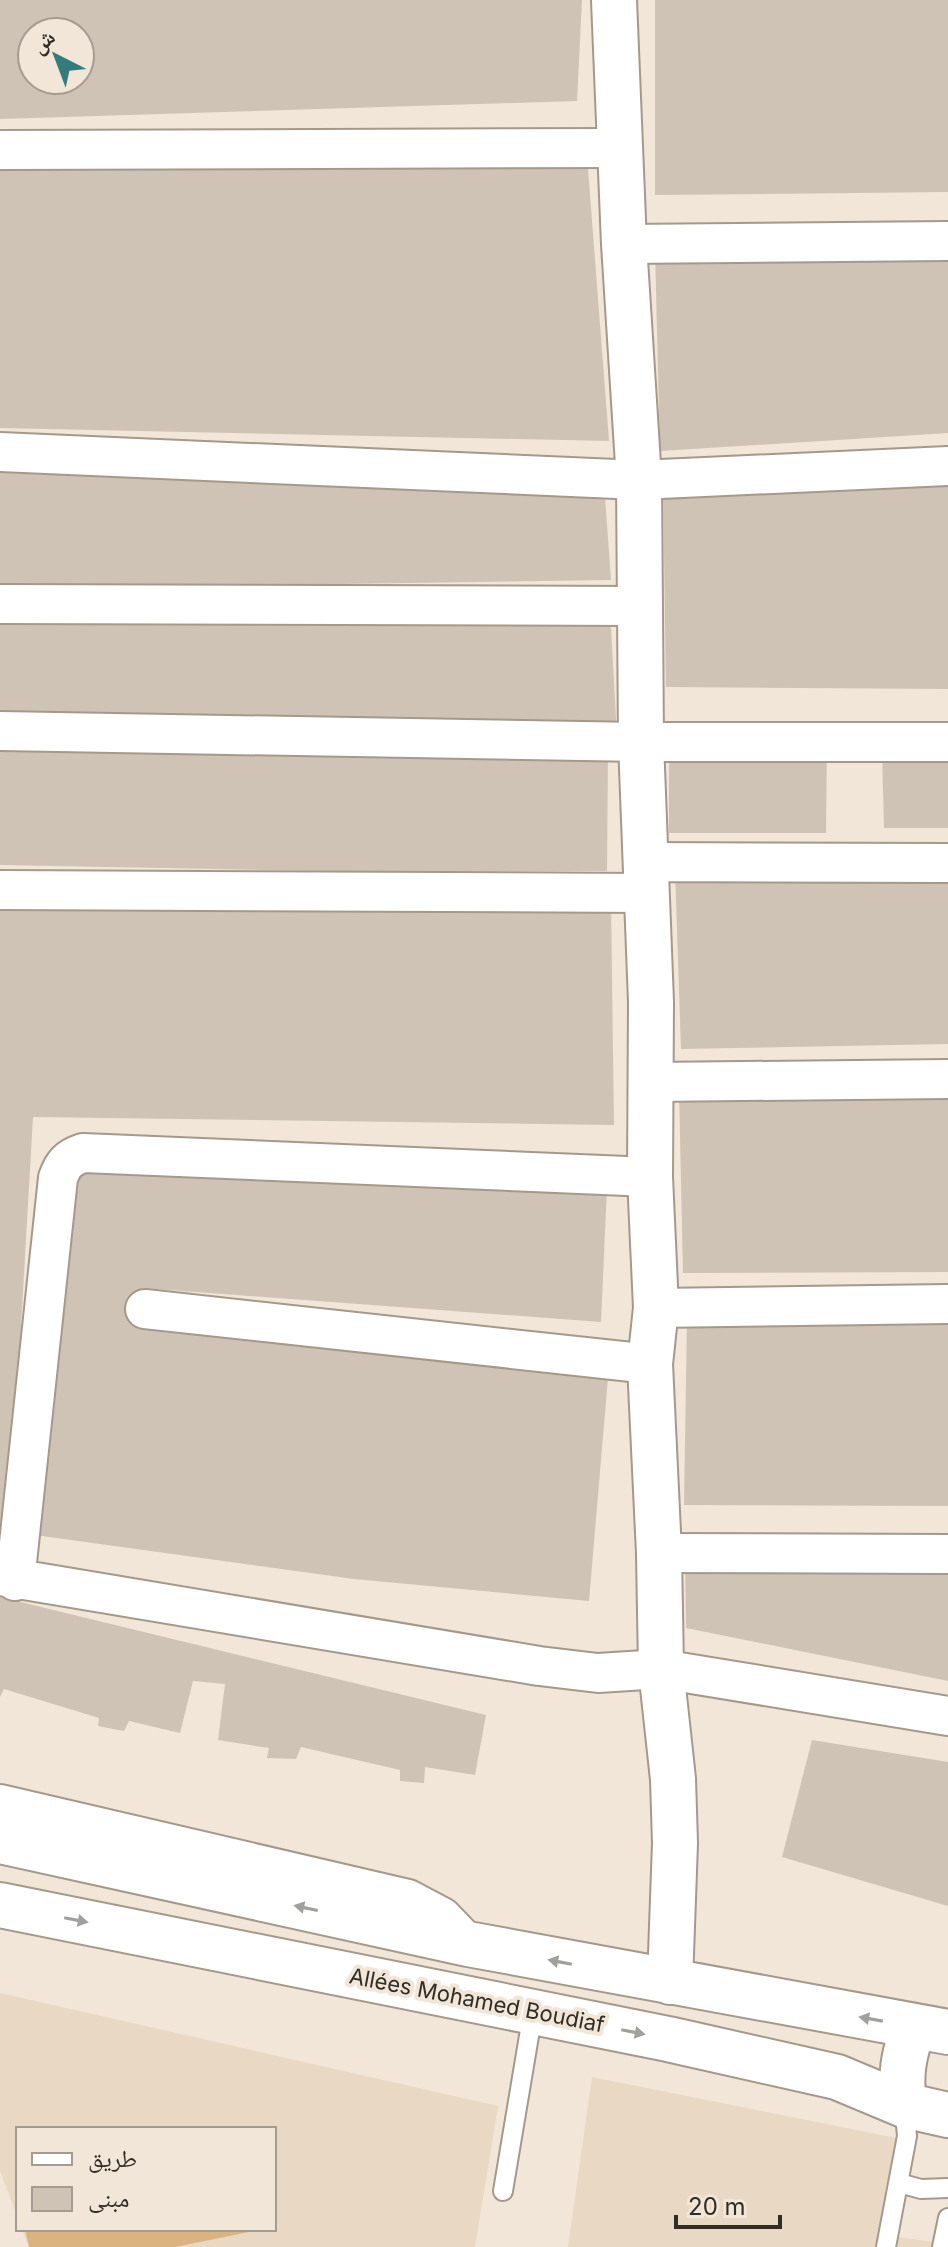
<svg xmlns="http://www.w3.org/2000/svg" width="948" height="2247" font-family="Inter,'Noto Naskh Arabic',sans-serif">
<style>
.built{fill:#e9d8c3}
.green{fill:#dab380}
.building{fill:#cfc3b5;fill-rule:evenodd}
.lines{fill:none;stroke-linecap:round;stroke-linejoin:round}
.service-casing{stroke:#a4998b;stroke-width:22}
.minor-casing{stroke:#a4998b;stroke-width:42}
.tertiary-casing{stroke:#a4998b;stroke-width:48}
.primary-casing{stroke:#a4998b;stroke-width:48}
.service{stroke:#fff;stroke-width:18}
.minor{stroke:#fff;stroke-width:38}
.tertiary{stroke:#fff;stroke-width:44}
.primary{stroke:#fff;stroke-width:44}
.oneway{fill:#a2a09d}
.labels{text-anchor:middle;dominant-baseline:central;stroke-width:8;stroke-linejoin:round;paint-order:stroke}
.street-label{font-size:22px;fill:#302c26;stroke:#f1e6d7}
</style>
<rect width="100%" height="100%" fill="#f1e6d7"/>
<path class="built" d="M0 1993 498 2106 475 2247H29L22 2229H274V2129H18V2218L0 2171Z
M592 2077 911 2141 897 2237 948 2244V2247H568Z"/>
<path class="green" d="M25 2229H249V2232L175 2247H29Z"/>
<path class="building" d="M0 0H582L577 101 0 119ZM32 32H80V80H32Z
M655 0H948V192L655 195Z
M587 156 609 441 0 428V160Z
M948 247V433L660 451 655 251Z
M0 458 604 483 611 580 0 589Z
M948 474V689L666 687 663 487Z
M0 608 610 611 617 736 0 726Z
M0 735 608 748 607 871H328L0 865Z
M827 742 826 833H669V748Z
M882 748 948 749V828H884Z
M675 869 948 870V1044L681 1049Z
M0 898 611 902 614 1125 33 1117 9 1534 0 1532Z
M948 1088V1272L683 1273 679 1089Z
M63 1165 607 1187 601 1322 142 1288 133 1318 609 1366 589 1601 354 1579 20 1533Z
M948 1313V1506L684 1505 687 1317Z
M685 1552 948 1554V1681L686 1628Z
M0 1597 486 1715 475 1775 425 1767 424 1783 400 1781V1770L301 1747 296 1759 267 1758 269 1748 218 1740 225 1684 193 1681 180 1733 129 1721 124 1731 98 1726 99 1718 4 1689 0 1697Z
M812 1740 948 1762V1906L782 1857Z"/>
<g class="lines">
<g class="service-casing">
<path id="service" d="M899 2183 921 2189 948 2188
M503 2191 533 2012
M886 2247 907 2136 904 2105
M942 2247 948 2218"/>
</g>
<g class="minor-casing">
<path id="minor" d="M0 150 620 148
M624 244 948 241
M0 452 639 480 948 466
M0 604 639 606
M0 731 641 742H948
M645 862 948 863
M0 890 646 893
M652 1082 948 1079
M656 1308 948 1304
M145 1309 650 1364
M659 1553 948 1554
M0 1576 539 1666 598 1673 661 1669 948 1716
M15 1581 58 1178C63 1164 68 1158 83 1153L650 1177
M0 1804 408 1899 442 1917 468 1944"/>
</g>
<g class="tertiary-casing">
<path id="tertiary" d="M614 0 624 244 639 480 641 742 651 1002 650 1177 656 1308 650 1364 659 1553 661 1669 673 1779 675 1843 670 1982"/>
</g>
<g class="primary-casing">
<path id="primary" d="M0 1841 468 1944 948 2032
M0 1905 668 2039 837 2077 904 2105 948 2115
M904 2105C900 2076 903 2055 914 2027"/>
</g>
<use href="#service" class="service"/>
<use href="#minor" class="minor"/>
<use href="#tertiary" class="tertiary"/>
<use href="#primary" class="primary"/>
</g>
<defs><path id="oneway-solid" d="M-6-.8H1V-3.2L6.5 0L1 3.2V.8H-6Z" transform="scale(2)"/></defs>
<g class="oneway">
<use href="#oneway-solid" transform="translate(306 1908) rotate(-168)"/>
<use href="#oneway-solid" transform="translate(76 1920) rotate(11)"/>
<use href="#oneway-solid" transform="translate(560 1962) rotate(-169)"/>
<use href="#oneway-solid" transform="translate(871 2019) rotate(-170)"/>
<use href="#oneway-solid" transform="translate(633 2032) rotate(11)"/>
</g>
<g class="labels">
<g class="street-label">
<text transform="translate(477 2000) rotate(11)">Allées Mohamed Boudiaf</text>
</g>
</g>
<rect x="16" y="2127" width="260" height="104" fill="#f1e6d7" stroke="#a49c90" stroke-width="2"/>
<rect x="32" y="2153" width="40" height="12" fill="#ffffff" stroke="#a49c90" stroke-width="2"/>
<text x="88" y="2167" font-size="24" fill="#302c26">طريق</text>
<rect x="32" y="2187" width="40" height="24" fill="#cfc3b5" stroke="#a49c90" stroke-width="2"/>
<text x="88" y="2207" font-size="24" fill="#302c26">مبنى</text>
<g transform="translate(56 56) rotate(318)"><circle r="38" fill="#f1e6d7" stroke="#a49c90" stroke-width="2"/>
<path d="M0-6L14 30L0 20L-14 30Z" fill="#337c7b"/>
<text y="-12" font-size="22" font-weight="bold" text-anchor="middle" fill="#302c26">ش</text>
</g>
<path d="M676 2215v12h104v-12" fill="none" stroke="#302c26" stroke-width="4"/>
<text x="688" y="2215" font-size="24" fill="#302c26" stroke="#f1e6d7" stroke-width="6" paint-order="stroke">20 m</text>
</svg>
